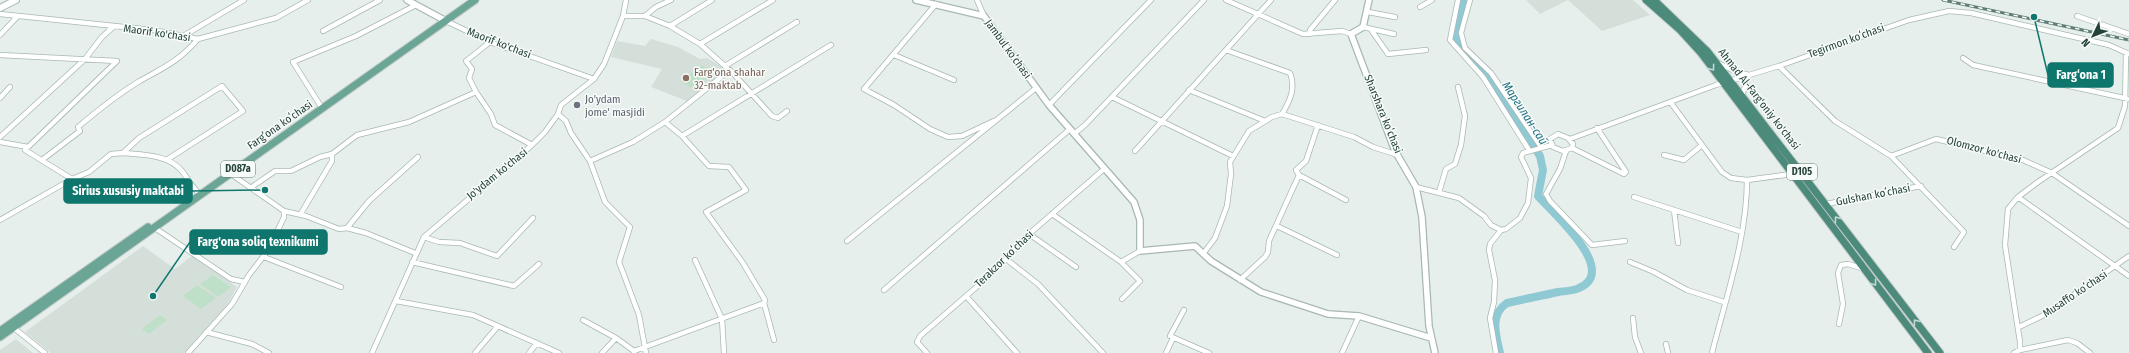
<svg xmlns="http://www.w3.org/2000/svg" width="2129" height="353" font-family="'Fira Sans Condensed',sans-serif">
<style>
.built{fill:#d4dfda}
.green{fill:#bfe0c8}
.lines{fill:none;stroke-linecap:round;stroke-linejoin:round}
.river{stroke:#8ec9d4;stroke-width:8}
.minor-casing{stroke:#a8b8b2;stroke-width:6}
.tertiary-casing{stroke:#a8b8b2;stroke-width:8}
.secondary-casing{stroke:#a4bbb3;stroke-width:8}
.primary-casing{stroke:#c2cac8;stroke-width:9}
.trunk-casing{stroke:#c2cac8;stroke-width:9}
.minor{stroke:#fff;stroke-width:4.5}
.tertiary{stroke:#fff;stroke-width:5.5}
.secondary{stroke:#fff;stroke-width:6}
.primary{stroke:#6aa596;stroke-width:7}
.trunk{stroke:#4c8a7c;stroke-width:7}
.rail-casing{stroke:#5f7d75;stroke-width:3}
.rail{stroke:#f7fbf9;stroke-width:1.5;stroke-dasharray:4.5;stroke-linecap:butt}
.oneway{stroke:#c4d9d4}
.education-dot{fill:#8d6e63;stroke:#f7fbf9;stroke-width:1.5}
.worship-dot{fill:#6b7280;stroke:#f7fbf9;stroke-width:1.5}
.labels{text-anchor:middle;dominant-baseline:central;stroke-width:3;stroke-linejoin:round;paint-order:stroke}
.shield{fill:#f7fbf9;stroke:#637a73;stroke-width:1}
.shield-label{font-size:10px;font-weight:bold;fill:#24423a}
.street-label{font-size:11px;fill:#24423a;stroke:#f7fbf9}
.education-label{font-size:11px;fill:#785e54;stroke:#f7fbf9;text-anchor:start}
.worship-label{font-size:11px;fill:#5b616d;stroke:#f7fbf9;text-anchor:start}
.water-label{font-size:12px;font-style:italic;fill:#1c6f80;stroke:#f7fbf9}
.leader{fill:none;stroke:#0f766e;stroke-width:1.5}
.callout-dot{fill:#0f766e;stroke:#f7fbf9;stroke-width:1.5}
.callout{fill:#0f766e;stroke:#0f766e;stroke-width:1.5}
.callout-label{font-size:12px;text-anchor:middle;font-weight:bold;fill:#fff}
</style>
<rect width="100%" height="100%" fill="#e6efeb"/>
<path class="built" d="M1526 0H1633L1650 15 1602 31 1568 0 1540 14Z
M651 39 678 47 700 59 707 58 727 70 687 101 651 87 662 69 611 57 617 41 645 46Z
M143 246 175 269 192 256 237 287 227 305 184 353H51L25 332Z
M16 339 33 353H0V350Z"/>
<path class="green" d="M702 65 715 72 693 89 681 81Z
M213 275 231 287 218 297 200 284Z
M197 285 216 298 201 309 183 296Z
M160 315 167 320 149 334 142 329Z"/>
<g class="lines">
<path class="river" d="M1464 0 1455 33 1457 43 1485 73 1540 156 1543 170 1538 196C1552 212 1620 271 1579 288 1573 291 1565 291 1558 292 1541 296 1524 299 1507 303 1489 315 1496 335 1500 353"/>
<g class="minor-casing">
<path id="minor" d="M977 0 984 16
M1226 0 1303 34 1342 31 1351 34
M1458 0 1450 40 1483 77 1529 150
M1470 0 1461 33 1465 48 1491 73 1541 147
M936 4 864 89 894 105 930 129 948 137 962 136 994 121
M1420 7 1432 0
M1368 12 1395 17
M0 14 153 30 198 39 276 18 308 0
M623 16H645L670 26
M645 16 656 7 671 0
M2077 16 2129 34
M446 21 490 42 594 79
M1363 27 1394 34
M323 31 380 0
M1372 31 1388 54 1426 50
M1310 34V30L1335 0
M0 35 17 17
M185 35 244 0
M700 44 670 26 712 0
M1226 50 1290 73C1296 88 1290 101 1282 114
M0 55 117 61 25 150 72 179 89 172 111 154 123 153
M894 55 954 80
M1963 58 1973 65 2129 99
M1718 63 1737 72 1749 75 1742 95
M725 66 700 44 773 0
M1779 66 1835 121 1891 156 1964 232 1954 247
M727 68 725 66 797 22
M1189 90 1265 121
M476 92 469 78 472 69 466 61 490 42
M1112 97 1233 156
M0 98 10 87
M1671 103 1722 172 1731 178 1747 180
M320 105 293 62 356 36 416 5
M1049 105 1151 0
M558 114 566 121 571 133 590 161 605 202 630 227 619 262 639 315 646 353
M1074 134 1085 125 1204 0
M1558 134 1568 138 1573 144 1572 148 1563 151 1553 147 1550 139Z
M682 136 831 45
M0 137 85 59 102 37 113 27
M1570 139 1716 85 1779 66 1909 20 1949 11 1971 13 2109 45 2129 54
M0 142 28 147
M1572 148 1624 174 1626 172 1597 128
M1135 151 1271 0
M1566 151 1560 169 1546 194 1550 201 1592 245 1625 241
M1664 155 1684 160 1702 145
M1891 156 1936 139 2023 160 2052 173 2129 226
M168 159 243 111 222 86 139 138 123 153C142 155 168 154 182 171 189 180 192 188 201 195
M42 160 80 131 78 127C97 111 117 95 138 82 164 67 177 63 198 39
M590 161 633 142 665 122
M231 174 284 211 306 216 339 229 347 228 366 233 415 253
M1299 175 1346 200
M252 187 275 171H291L320 157 332 154
M1416 187 1459 198 1484 216 1491 225 1501 230 1506 229 1520 218 1528 203 1531 178 1521 157 1523 153 1552 145
M1439 192 1446 169 1455 164 1461 145 1465 116 1458 87
M1634 197 1742 232
M2018 197 2129 276
M1826 204 1921 186
M1674 210 1678 243
M1052 214 1121 262 1140 251
M300 215 332 161V154L357 135 409 122 476 92 491 114 495 125 532 145
M0 220 72 179
M1277 226 1337 255
M155 228 231 279 245 282
M347 228 369 201 418 157
M1029 234 1076 267
M424 237 439 242 460 243 497 256 533 218
M847 241 1036 88
M1203 254 1215 238 1227 206 1231 174 1230 162 1249 131 1272 117 1282 114 1354 137 1373 147 1398 155
M264 257 341 287
M1006 259 1038 284 1103 353
M695 260 722 319 724 353
M412 262 514 286 539 264
M1121 262 1140 281 1122 299
M1630 262 1654 272 1687 290 1724 302
M1240 280 1265 257 1268 252 1269 241 1299 175 1296 170 1306 161 1318 125
M884 290 1070 129
M966 296 1017 353
M396 301 473 315 559 353
M764 303 774 340
M1184 310 1170 336 1209 353
M1633 318 1635 337 1641 353
M583 320 616 338
M1839 324 1843 304 1838 273 1841 265 1848 264 1864 269
M2019 327 2046 314 2129 256
M14 328 45 353
M206 332 252 344 269 353
M1666 344 1668 353
M2020 350 2068 340 2077 343 2090 353
M188 353 232 304 249 275 269 249 284 217V211
M372 353 424 237 532 145 545 132 558 114 561 105 594 79 604 64 623 16 626 0
M475 353 498 326
M529 353 537 343
M602 353 616 338 634 351
M634 353V351L764 303 765 300 743 263 706 212 746 190 729 167 709 166 682 136 665 122 730 70 772 116 778 118 787 111
M927 353 917 342 920 336 988 277 1029 234 1104 169
M1166 353 1173 338
M1342 353 1359 316
M1496 353 1490 318 1494 302 1495 280 1489 250 1490 244 1501 230
M1712 353C1726 297 1747 238 1747 180L1792 174
M2014 353 2020 350V342L2005 245 2008 209 2018 197 2038 182 2118 128 2125 106 2126 53"/>
</g>
<g class="tertiary-casing">
<path id="tertiary" d="M407 0 446 21
M916 0 984 16 1049 105 1134 202 1140 220V251L1195 246 1211 261 1261 292 1328 314 1359 316 1431 338
M1369 0 1363 27 1351 34 1395 151 1416 187 1422 217 1429 326 1435 353"/>
</g>
<g class="secondary-casing">
<path id="secondary" d="M0 8 16 0"/>
</g>
<g class="primary-casing">
<path id="primary" d="M0 331 148 227
M0 337 475 0"/>
</g>
<g class="trunk-casing">
<path id="trunk" d="M1646 0 1680 30 1701 53 1928 353
M1654 0 1707 51 1940 353"/>
</g>
<use href="#minor" class="minor"/>
<use href="#tertiary" class="tertiary"/>
<use href="#secondary" class="secondary"/>
<use href="#primary" class="primary"/>
<use href="#trunk" class="trunk"/>
<g class="rail-casing">
<path id="rail" d="M1943 0 2129 40"/>
</g>
<use href="#rail" class="rail"/>
</g>
<defs><path id="oneway-chevron" d="M-2-3.5L2.5 0L-2 3.5" fill="none" stroke-width="1.6" stroke-linecap="round" stroke-linejoin="round"/></defs>
<g class="oneway">
<use href="#oneway-chevron" transform="translate(1712 68) rotate(54)"/>
<use href="#oneway-chevron" transform="translate(1837 219) rotate(-127)"/>
<use href="#oneway-chevron" transform="translate(1874 283) rotate(53)"/>
<use href="#oneway-chevron" transform="translate(1916 322) rotate(-127)"/>
</g>
<circle class="education-dot" cx="686" cy="78" r="4"/>
<circle class="worship-dot" cx="577" cy="105" r="4"/>
<g class="labels">
<g class="shield">
<rect x="221" y="161" width="34" height="16" rx="3"/>
<rect x="1787" y="164" width="30" height="16" rx="3"/>
</g>
<g class="shield-label">
<text x="238" y="169">D087a</text>
<text x="1802" y="172">D105</text>
</g>
<g class="street-label">
<text transform="translate(157 33) rotate(8)">Maorif ko'chasi</text>
<text transform="translate(1846 41) rotate(-20)">Tegirmon koʻchasi</text>
<text transform="translate(499 43) rotate(21)">Maorif ko'chasi</text>
<text transform="translate(1008 49) rotate(54)">Jambul koʻchasi</text>
<text transform="translate(1759 99) rotate(52)">Ahmad Al-Farg'oniy ko'chasi</text>
<text transform="translate(1383 114) rotate(68)">Sharshara koʻchasi</text>
<text transform="translate(280 125) rotate(-35)">Fargʻona koʻchasi</text>
<text transform="translate(1984 150) rotate(15)">Olomzor ko'chasi</text>
<text transform="translate(497 174) rotate(-39)">Jo'ydam ko'chasi</text>
<text transform="translate(1873 195) rotate(-11)">Gulshan koʻchasi</text>
<text transform="translate(1004 259) rotate(-44)">Terakzor koʻchasi</text>
<text transform="translate(2075 294) rotate(-34)">Musaffo koʻchasi</text>
</g>
<g class="education-label">
<text x="694" y="72">Farg'ona shahar<tspan x="694" dy="13">32-maktab</tspan></text>
</g>
<g class="worship-label">
<text x="585" y="99">Jo'ydam<tspan x="585" dy="13">jome' masjidi</tspan></text>
</g>
<g class="water-label">
<text transform="translate(1525 113) rotate(57)">Маргилан-сай</text>
</g>
</g>
<path class="leader" d="M2034 17L2048 75M265 190L192 191M153 296L190 242"/>
<g class="callout-dot">
<circle cx="2034" cy="17" r="4"/>
<circle cx="265" cy="190" r="4"/>
<circle cx="153" cy="296" r="4"/>
</g>
<g class="callout">
<rect x="2048" y="63" width="65" height="24" rx="4"/>
<rect x="64" y="179" width="128" height="24" rx="4"/>
<rect x="190" y="230" width="137" height="24" rx="4"/>
</g>
<g class="callout-label">
<text x="2081" y="79">Farg‘ona 1</text>
<text x="128" y="195">Sirius xususiy maktabi</text>
<text x="258" y="246">Farg'ona soliq texnikumi</text>
</g>
<g transform="translate(2093 36) rotate(227)" stroke="#f7fbf9" stroke-width="3" paint-order="stroke">
<path d="M0-3L7 15L0 10L-7 15Z" fill="#24423a"/>
<text y="-6" font-size="11" font-weight="bold" text-anchor="middle" fill="#24423a">N</text>
</g>
</svg>
